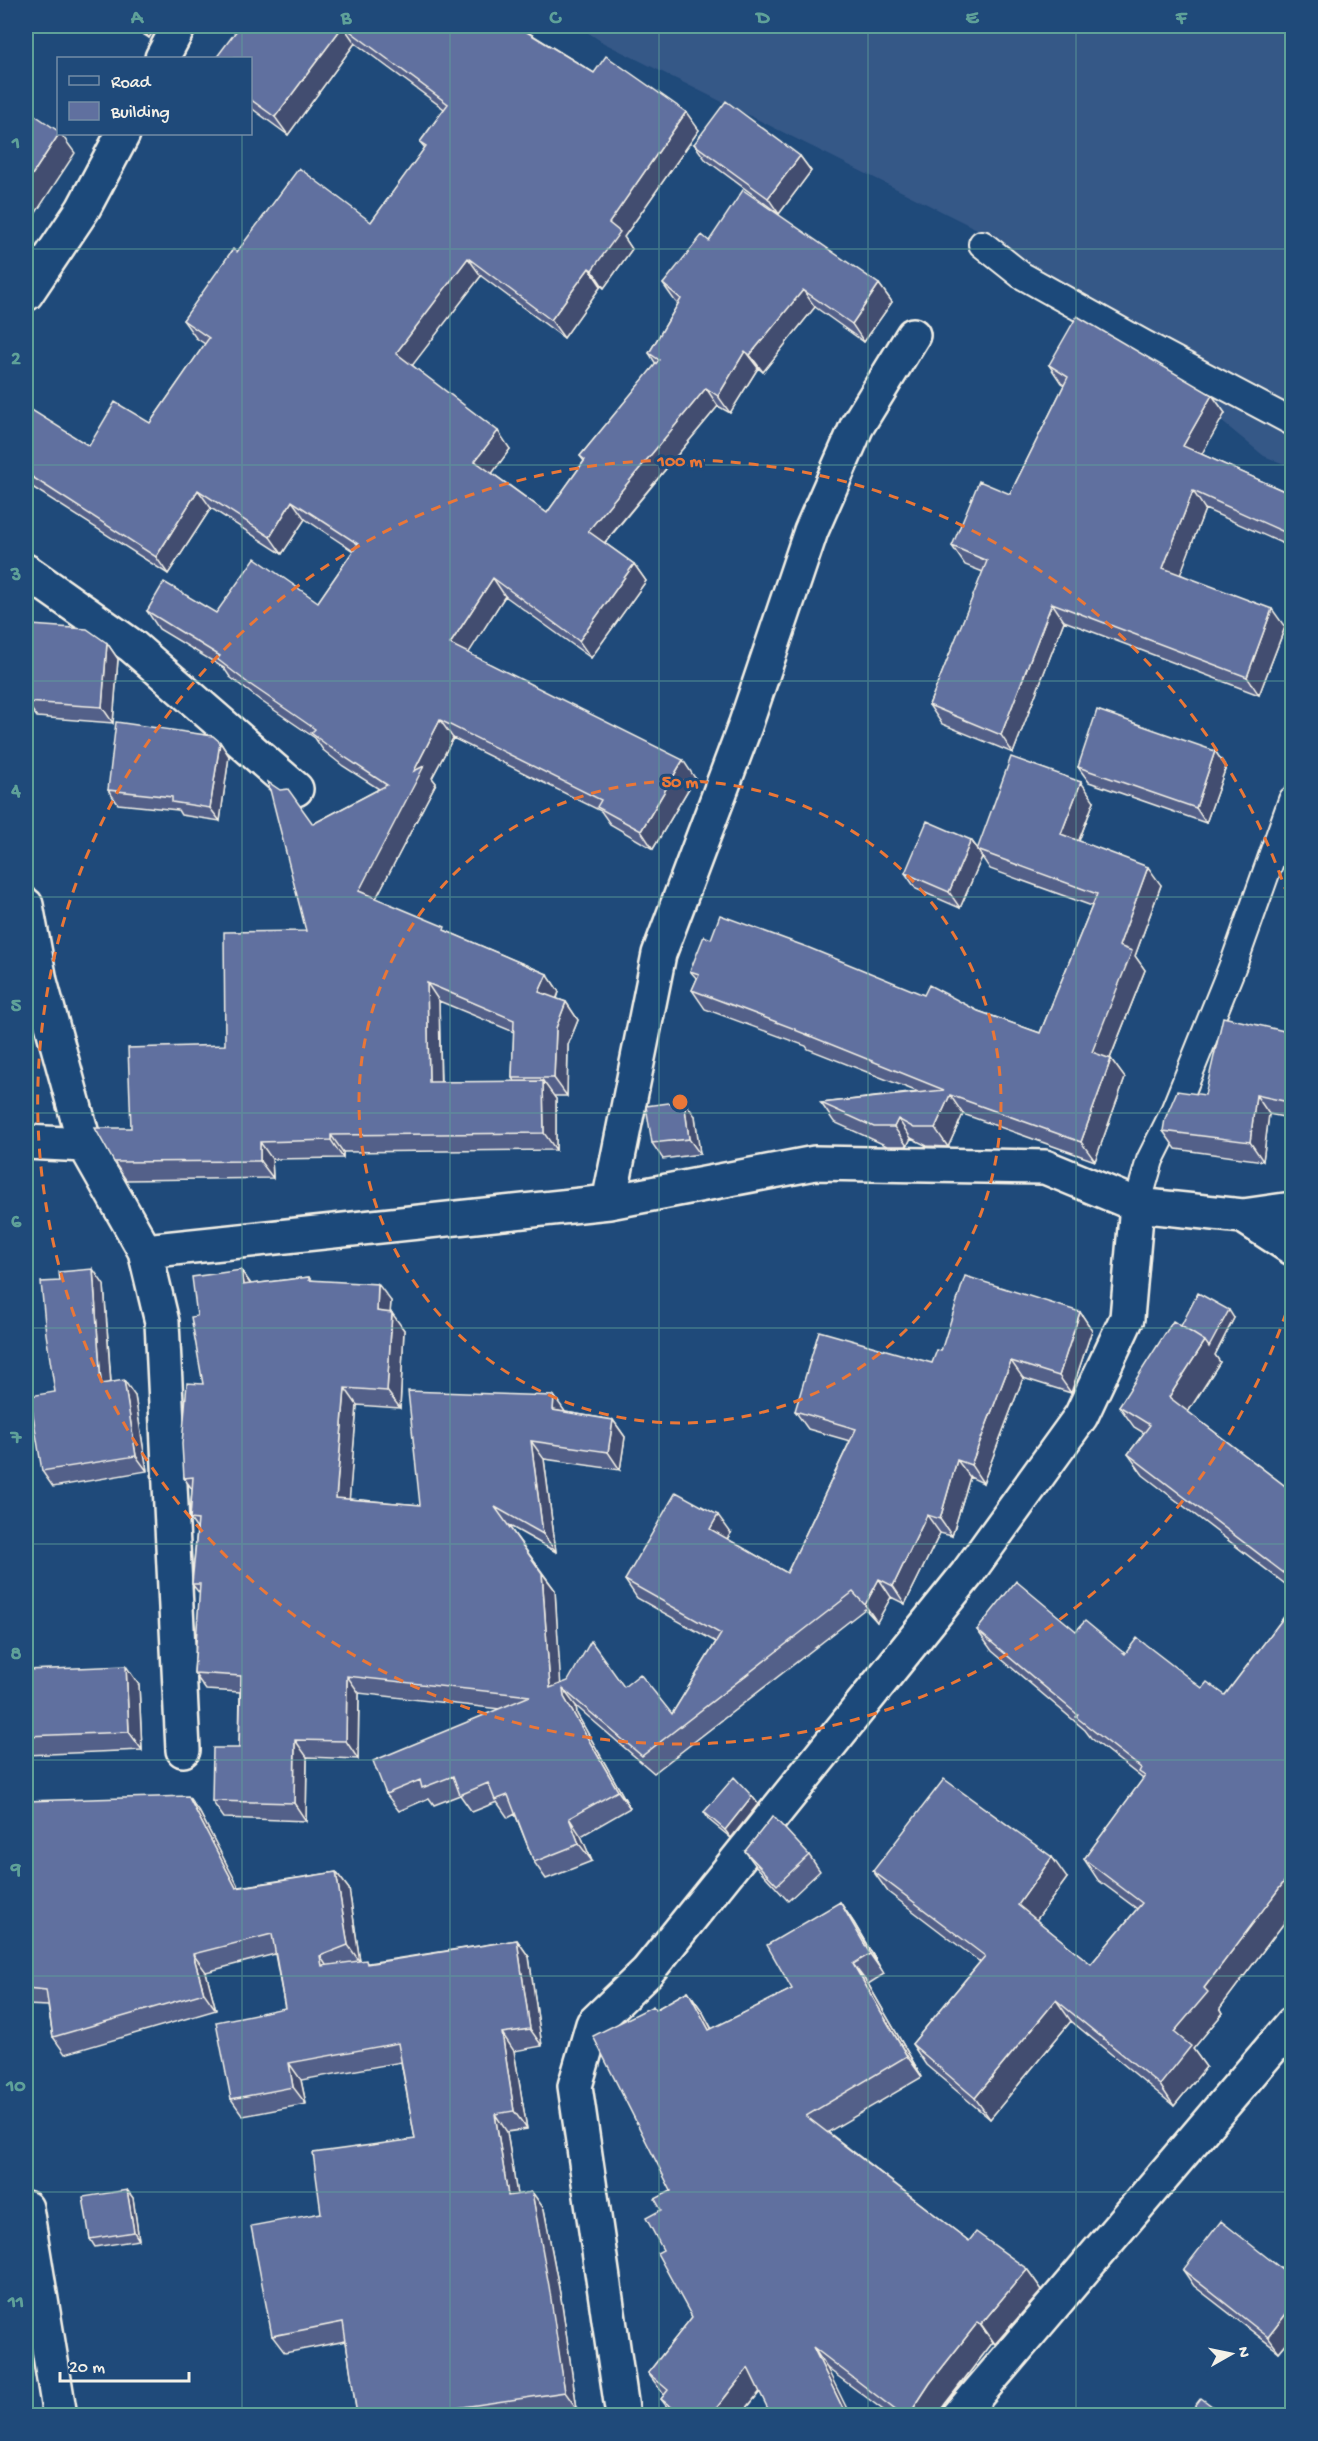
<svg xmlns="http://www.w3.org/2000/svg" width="1318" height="2441" font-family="'Gochi Hand',sans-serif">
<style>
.built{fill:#365887}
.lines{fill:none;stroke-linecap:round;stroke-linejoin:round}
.service-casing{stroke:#f4f1e8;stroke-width:30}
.minor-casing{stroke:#f4f1e8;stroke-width:38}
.service{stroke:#1f4a7a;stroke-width:26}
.minor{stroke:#1f4a7a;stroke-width:33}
.wall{fill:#536089;stroke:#f4f1e8;stroke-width:1.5;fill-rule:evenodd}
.shaded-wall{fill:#434e6f;stroke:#f4f1e8;stroke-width:1.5}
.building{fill:#60709f;stroke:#f4f1e8;stroke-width:1.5}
.grid{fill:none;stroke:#5fa199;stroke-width:1.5;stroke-opacity:0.55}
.ring{fill:none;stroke:#ea7738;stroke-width:3;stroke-dasharray:10 8}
.centre{fill:#ea7738;stroke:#1f4a7a;stroke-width:3}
.ring-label{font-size:18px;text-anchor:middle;font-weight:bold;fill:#ea7738;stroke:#1f4a7a;stroke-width:6;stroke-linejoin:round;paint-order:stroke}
.neatline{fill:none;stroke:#5fa199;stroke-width:2}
.grid-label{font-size:20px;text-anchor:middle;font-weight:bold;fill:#5fa199}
</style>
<rect width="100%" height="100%" fill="#1f4a7a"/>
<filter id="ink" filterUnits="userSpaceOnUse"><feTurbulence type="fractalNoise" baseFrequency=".0167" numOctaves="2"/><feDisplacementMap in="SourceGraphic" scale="12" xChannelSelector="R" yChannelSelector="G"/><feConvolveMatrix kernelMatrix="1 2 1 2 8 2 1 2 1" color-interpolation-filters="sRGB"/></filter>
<g filter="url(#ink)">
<path class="built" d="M578 26H1292V467L1264 456 1001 241 604 43Z"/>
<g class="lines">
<g class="service-casing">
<path id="service" d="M982 244 1021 275 1143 343 1292 422
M1137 1205 1150 1160 1172 1116 1235 960 1292 800"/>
</g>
<g class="minor-casing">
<path id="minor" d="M162 58 179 26
M26 294 83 209 123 134
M26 571 132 646 296 789
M26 905 40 981 85 1145
M26 1142 85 1145 145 1251 609 1202 815 1163 1045 1167 1137 1205 1243 1216 1292 1209
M609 1202 659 954 745 726 811 531 857 426 913 335
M1243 1216 1292 1248
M145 1251 162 1322 183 1750
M26 2208 60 2416
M623 2416 575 2086 593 2024 647 1972 967 1574 1081 1416 1127 1318 1137 1205
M959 2416 1292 2024"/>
</g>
<use href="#service" class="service"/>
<use href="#minor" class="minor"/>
</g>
<path class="wall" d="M130 26H156L149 38Z
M240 26H518L594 73 699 130 624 237 632 249 604 288 601 286 564 338 481 276 412 365 510 449 492 473 547 513 584 461 580 456 656 364 649 353 678 304 675 301 663 284 709 241 879 284 892 302 864 342 815 307 763 372 758 368 730 413 718 406 605 543 634 564 646 581 591 658 505 596 468 653 695 778 653 849 610 824 601 811 453 738 432 778 436 783 376 898 448 932 547 974 559 992 557 999 566 1002 578 1020 568 1045 567 1096H553L556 1099V1150L343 1152V1158L272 1159 273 1178 126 1180 114 1162 131 1128 225 1045 306 931 313 824 379 789 343 766 323 750 315 738 261 701 230 677 224 668 159 629 147 611 216 613 318 602 353 551 305 519 282 554 211 508 168 574 26 483V409L89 446 150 423 205 344 196 338 183 320 237 252 371 222 425 148 420 142 444 109 355 43 288 135 250 107V58ZM439 1001 514 1032 512 1078 515 1082H441Z
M694 144 800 156 811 171 779 214 705 159Z
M1049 365 1212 395 1225 413 1201 454 1293 495V548L1205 509 1180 574 1285 627 1259 695 1064 621 1013 753 942 724 929 705 983 572 965 565 952 546 1010 494 1064 385 1061 383Z
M107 643 118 659 113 723 37 717 26 702Z
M220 742 229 756 220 821 181 815 178 810 118 804 108 790Z
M1215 751 1226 767 1206 823 1089 782 1078 767Z
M1094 801 1079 841 1161 885 1135 956 1145 970 1110 1059H1111L1125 1078 1095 1161 963 1114 948 1147 927 1146 911 1138 907 1146H887L834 1122 821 1103 918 1092 808 1049 806 1046 705 1009 692 990 697 979 690 971 711 939 924 995 978 1011 1040 1033 1092 906 990 869 982 857 960 908 916 889 905 873 971 840 978 849Z
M1293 1033V1119L1269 1114 1263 1161 1176 1149 1163 1131 1205 1095Z
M695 1116 700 1154 663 1159 652 1143Z
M241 1270 251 1284 309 1277 311 1280 391 1301 390 1312 404 1330 400 1408 357 1405 349 1499 420 1505 554 1396 565 1412 613 1420 625 1437 620 1470 544 1459 556 1552 508 1525 555 1590 560 1684 624 1687 672 1714 716 1642 637 1598 625 1580 731 1533 727 1539 787 1573 850 1441 808 1429 795 1411 932 1363 941 1351 1080 1312 1092 1330 1071 1393 1023 1378 983 1483 970 1477 952 1536 940 1533 905 1604 891 1597 877 1622 865 1609 654 1773 576 1706 577 1714 630 1808 581 1836 592 1861 546 1879 534 1862 515 1814 508 1818 497 1802 472 1812 460 1795 434 1805 429 1798 399 1811 386 1794 500 1709 359 1693 358 1759 307 1757 306 1821 224 1818 212 1801 239 1748 240 1692 206 1690 194 1673 200 1594 192 1584 197 1529 190 1519 192 1489 184 1478 203 1384 197 1316Z
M104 1285 111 1382 135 1396 147 1471 53 1487 42 1471 55 1392Z
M1234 1318 1215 1355 1220 1362 1188 1412 1293 1492V1590L1143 1475 1128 1454 1144 1433 1134 1427 1119 1406 1181 1326Z
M1293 1605V1911L1220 2008 1223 2013 1193 2049 1206 2067 1174 2106 1071 2021 990 2119 926 2065 912 2044 980 1962 888 1892 873 1871 1067 1878 1036 1920 1091 1964 1137 1909 1098 1880 1084 1859 1143 1779 1091 1738 1085 1730 992 1651 977 1630 1076 1631 1202 1688 1225 1695Z
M26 1670 139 1685 142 1750 26 1755Z
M752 1796 758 1804 731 1838 709 1820 704 1812Z
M26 1801 200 1813 238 1887 336 1872 349 1889 360 1961 368 1963 517 1940 529 1957 542 2046 514 2051 527 2129 507 2132 517 2195 532 2192 544 2209 562 2304 577 2409 534 2415H357L346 2341 285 2353 272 2336 321 2213 415 2139 401 2062 301 2080 306 2104 243 2116 231 2099 285 2008 275 1954 206 1972 216 2010 65 2054 53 2037 48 2006 26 2005Z
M745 1851 809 1855 820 1871 788 1901 756 1866Z
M840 1902 854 1923 884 1974 868 1984 922 2077 828 2132 969 2241 1027 2269 1042 2290 995 2344 993 2342 945 2404 937 2415H890L827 2368 760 2392 741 2415H673L661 2399 664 2395 648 2373 692 2317 663 2250 661 2210 671 2191 655 2010 688 1991 702 2011 712 2029 792 1989Z
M127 2190 133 2198 139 2240 95 2247 90 2239Z
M1183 2270 1293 2278V2335L1279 2352 1194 2286Z"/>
<path class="shaded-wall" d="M140 26H156L149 38Z
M343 26 355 43 288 135 275 117Z
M686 112 699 130 624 237 632 249 604 288 592 270 609 223Z
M59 134H61L75 153 26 228V184Z
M800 156 811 171 779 214 768 198Z
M26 248 30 254 26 261Z
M468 258 481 276 408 371 396 353Z
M589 268 601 286 564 338 551 320Z
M879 284 892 302 864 342 852 324Z
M803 290 815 307 763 372 750 355Z
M745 351 758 368 730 413 718 396Z
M706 388 718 406 600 548 588 531Z
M1212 395 1225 413 1196 464 1183 446Z
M498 431 510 449 488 479 475 461Z
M198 490 211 508 168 574 156 557Z
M1193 491 1205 509 1176 586 1163 568Z
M292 501 305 519 282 554 270 537Z
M634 564 646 581 591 658 579 641Z
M493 578 505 596 463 662 450 644Z
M1052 603 1064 621 1013 753 1001 735Z
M1272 609 1285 627 1259 695 1247 677Z
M107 643 118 659 113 723 102 707Z
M440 720 453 738 432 778 436 783 371 908 359 891 414 771Z
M220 742 229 756 220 821 210 808Z
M1215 751 1226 767 1206 823 1196 808Z
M683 760 695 778 653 849 641 831Z
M1081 782 1094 801 1074 853 1061 834Z
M971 840 982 857 960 908 949 892Z
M1148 867 1161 885 1135 956 1145 970 1105 1071 1092 1052 1119 946Z
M547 974 559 992 552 1010 539 992Z
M427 983 439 1001 441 1100 429 1082Z
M566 1002 578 1020 568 1045 567 1096 554 1078 556 1028Z
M1111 1059 1125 1078 1095 1161 1081 1142Z
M543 1081 556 1099V1150L544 1133Z
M950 1095 963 1114 948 1147 935 1128Z
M1256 1095 1269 1114 1263 1161 1250 1142Z
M684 1101 695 1116 700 1154 689 1139Z
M898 1119 911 1138 907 1146 894 1127Z
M331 1135 343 1152V1158L331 1140Z
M260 1142 272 1159 273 1178 260 1161Z
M93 1269 104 1285 112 1399 101 1384Z
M241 1270 253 1288 243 1285Z
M378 1284 391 1301 389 1329 377 1311Z
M1229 1310 1234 1318 1215 1355 1220 1362 1184 1418 1169 1397 1205 1341Z
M1080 1312 1092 1330 1071 1393 1059 1376Z
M392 1313 404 1330 400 1408 387 1391Z
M1011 1361 1023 1378 983 1483 971 1465Z
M124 1380 135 1396 147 1471 136 1456Z
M345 1388 357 1405 348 1516 336 1498Z
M554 1396 566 1413 553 1410Z
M613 1420 625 1437 620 1470 608 1452Z
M531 1441 544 1459 556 1552 543 1534Z
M957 1460 970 1477 952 1536 940 1519Z
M718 1515 731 1533 722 1546 710 1529Z
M927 1515 940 1533 905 1604 893 1586Z
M542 1573 555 1590 562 1706 550 1688Z
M879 1579 891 1597 877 1622 865 1605Z
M126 1666 139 1685 142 1750 129 1732Z
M347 1676 359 1693 358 1759 346 1741Z
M563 1689 576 1706 577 1714 630 1808 618 1791 564 1697Z
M295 1740 307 1757 306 1821 294 1803Z
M188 1796 200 1813 248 1905 236 1888Z
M752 1796 758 1804 731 1838 725 1830Z
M569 1818 581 1836 592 1861 579 1844Z
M1052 1857 1067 1878 1032 1926 1018 1905Z
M336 1872 349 1889 360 1962 348 1945Z
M1284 1882 1293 1894V1911L1220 2008 1223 2013 1193 2049 1206 2067 1174 2106 1160 2085 1174 2032 1204 1988Z
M840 1902 854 1923 884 1974 870 1954Z
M517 1940 529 1957 542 2046 530 2029Z
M193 1954 206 1972 216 2010 204 1993Z
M320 1956 332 1974 322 1966Z
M853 1964 868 1984 922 2077 907 2056Z
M688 1991 702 2011 723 2051 709 2030Z
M1056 2000 1071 2021 990 2119 975 2098Z
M502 2033 514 2051 527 2129 514 2111Z
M289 2063 301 2080 306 2104 293 2087Z
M495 2114 507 2132 520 2214 508 2196Z
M127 2190 133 2198 139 2240 134 2232Z
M532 2192 544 2209 562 2304 577 2409 565 2392Z
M1027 2269 1042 2290 995 2344 981 2324Z
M1293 2305V2335L1279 2352 1268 2337Z
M978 2322 993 2342 945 2404 937 2415H909L930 2383Z
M813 2347 827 2368 850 2415H846Z
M748 2368 762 2389 741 2415H711Z"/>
<path class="building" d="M240 26H517L594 73 606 56 686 112 609 223 620 232 592 270 589 268 551 320 468 258 396 353 498 431 475 461 547 513 585 460 580 456 659 360 649 353 681 299 663 284 702 235 709 241 743 190 879 284 852 324 803 290 750 355 745 351 718 396 706 388 588 531 634 564 579 641 493 578 450 644 683 760 641 831 597 807 601 800 440 720 414 771 424 766 359 891 445 927 444 930 547 974 539 992 566 1002 556 1028 554 1078H512L514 1020 427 983 429 1082 543 1081 544 1133 331 1135V1140L260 1142V1161L114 1162 95 1128H131L128 1048 225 1045 224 932 306 931 268 782 280 790 288 789 313 824 387 785 331 748 311 733 315 729 248 683 217 659 220 656 147 611 164 582 216 613 255 558 318 602 358 544 292 501 270 537 198 490 156 557 26 473V409L27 407 89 446 115 402 150 423 209 338 183 320 233 249 237 252 299 168 371 222 426 146 420 142 448 104 343 26 275 117 250 99V58H216Z
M726 101 800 156 768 198 694 144Z
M26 109 58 131 59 134 26 184Z
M1077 316 1212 395 1183 446 1293 495V536L1193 491 1163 568 1272 609 1247 677 1052 603 1001 735 929 705 987 561 952 546 979 481 1010 494 1068 377 1049 365Z
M31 625 87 629 107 643 102 707 26 702Z
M1097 710 1215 751 1196 808 1078 767Z
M116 722 213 736 220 742 210 808 172 802V797L108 790Z
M1011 757 1081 782 1061 834 1148 867 1119 946 1132 951 1092 1052 1111 1059 1081 1142 950 1095 935 1128H914L898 1119 894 1127H874L821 1103 944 1090 795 1030V1029L692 990 699 974 690 971 704 936 711 939 720 915 807 947 924 995 929 985 978 1011 1040 1033 1097 894 977 850Z
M927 821 971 840 949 892 905 873Z
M1223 1017 1293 1033V1103L1256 1095 1250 1142 1163 1131 1165 1119 1177 1091 1205 1095Z
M684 1101 689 1139 652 1143 646 1106Z
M93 1269 101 1384 124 1380 136 1456 42 1471 30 1396 55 1392 46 1334 41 1282 60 1281 59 1272Z
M241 1270 243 1285 309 1277V1280L378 1284 377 1311 392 1313 387 1391 345 1388 336 1498 420 1505 408 1391 554 1396 553 1410 613 1420 608 1452 531 1441 543 1534 495 1507 542 1573 550 1688 568 1681 591 1641 624 1687 640 1674 672 1714 721 1634 625 1580 676 1492 718 1515 710 1529 787 1573 856 1429 795 1411 819 1331 932 1363 937 1350 941 1351 965 1276 1080 1312 1059 1376 1011 1361 971 1465 957 1460 940 1519 927 1515 893 1586 879 1579 865 1605 853 1592 642 1756 563 1689 564 1697 618 1791 569 1818 579 1844 534 1862 508 1795 495 1800 488 1783 460 1795 453 1776 422 1788 420 1780 386 1794 373 1761 530 1696 347 1676 346 1741 295 1740 294 1803 212 1801 213 1748H239L241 1676 194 1673 200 1584H192L198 1520 190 1519 193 1477 184 1478 182 1444 187 1383 203 1384 191 1317 197 1316 192 1277Z
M1198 1293 1229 1310 1209 1347 1205 1341 1181 1326Z
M1173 1321 1205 1341 1169 1397 1293 1492V1580L1128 1454 1150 1425 1119 1406Z
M1016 1581 1076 1631 1085 1621 1125 1654 1137 1638 1202 1688 1207 1682 1225 1695 1293 1605V1888L1284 1882 1204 1988 1208 1992 1174 2032 1191 2046 1160 2085 1056 2000 975 2098 912 2044 985 1956 873 1871 944 1779 1052 1857 1018 1905 1091 1964 1142 1903 1084 1859 1145 1776 1139 1772 1141 1768 1076 1717 1078 1715 977 1630Z
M126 1666 129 1732 26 1736V1670Z
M734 1777 752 1796 725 1830 704 1812Z
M188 1796 236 1888 336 1872 348 1945 320 1956 322 1966 366 1960 367 1964 517 1940 530 2029 502 2033 514 2111 495 2114 508 2196 532 2192 549 2286 565 2392 409 2415H357L343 2322 272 2336 251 2226 321 2213 313 2153 415 2139 398 2043 289 2063 293 2087 231 2099 216 2022 285 2008 272 1934 193 1954 204 1993 53 2037 46 1990 26 1988V1801Z
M773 1816 809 1855 777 1885 745 1851Z
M840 1902 870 1954 853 1964 907 2056 806 2116 969 2241 976 2232 1027 2269 981 2324 978 2322 930 2383 909 2415H902L813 2347 846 2415H771L748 2368 711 2415H682L661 2399 668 2390 648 2373 692 2317 657 2253 663 2250 646 2218 661 2210 655 2199 671 2191 593 2036 653 2006 655 2010 688 1991 709 2030 792 1989 767 1945Z
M127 2190 134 2232 90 2239 83 2197Z
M1221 2221 1293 2278V2305L1268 2337 1183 2270Z
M1201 2398 1224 2415H1188Z"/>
</g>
<path class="grid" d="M242 26V58M450 26V2416M659 26V2416M868 26V2416M1076 26V2416M242 134V2416M26 249H1292M26 465H1292M26 681H1292M26 897H1292M26 1113H1292M26 1328H1292M26 1544H1292M26 1760H1292M26 1976H1292M26 2192H1292"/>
<g class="ring">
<circle cx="680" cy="1102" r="321"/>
<path d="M1292 1295A642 642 0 1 1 1292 909"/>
</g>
<circle cx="680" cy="1102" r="9" class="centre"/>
<g class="ring-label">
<text x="680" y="466">100 m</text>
<text x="680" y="787">50 m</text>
</g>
<rect width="1318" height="2441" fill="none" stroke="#1f4a7a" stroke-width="66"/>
<rect x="57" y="57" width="195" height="78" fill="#1f4a7a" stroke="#748da6" stroke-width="1.5"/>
<rect x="69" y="76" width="30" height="9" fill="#1f4a7a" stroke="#748da6" stroke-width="1.5"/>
<text x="111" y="87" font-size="18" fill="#f4f1e8">Road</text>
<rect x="69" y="102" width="30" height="18" fill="#60709f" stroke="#748da6" stroke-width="1.5"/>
<text x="111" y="117" font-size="18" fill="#f4f1e8">Building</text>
<g transform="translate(1231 2354) rotate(81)" stroke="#1f4a7a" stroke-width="4.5" paint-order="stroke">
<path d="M0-4.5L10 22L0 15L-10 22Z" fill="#f4f1e8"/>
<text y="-9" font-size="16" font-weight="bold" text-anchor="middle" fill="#f4f1e8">N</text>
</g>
<path d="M60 2372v9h129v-9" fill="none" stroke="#f4f1e8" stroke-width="3"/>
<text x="69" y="2372" font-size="18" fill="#f4f1e8" stroke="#1f4a7a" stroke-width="4.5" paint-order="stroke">20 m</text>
<rect x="33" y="33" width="1252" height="2375" class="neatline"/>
<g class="grid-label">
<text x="137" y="23">A</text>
<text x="346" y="23">B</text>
<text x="555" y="23">C</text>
<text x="763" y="23">D</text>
<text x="972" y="23">E</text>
<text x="1181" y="23">F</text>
<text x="16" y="148">1</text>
<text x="16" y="364">2</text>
<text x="16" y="580">3</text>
<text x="16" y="796">4</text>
<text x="16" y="1011">5</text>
<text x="16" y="1227">6</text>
<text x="16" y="1443">7</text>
<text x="16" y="1659">8</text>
<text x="16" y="1875">9</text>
<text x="16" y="2091">10</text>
<text x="16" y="2307">11</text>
</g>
</svg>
